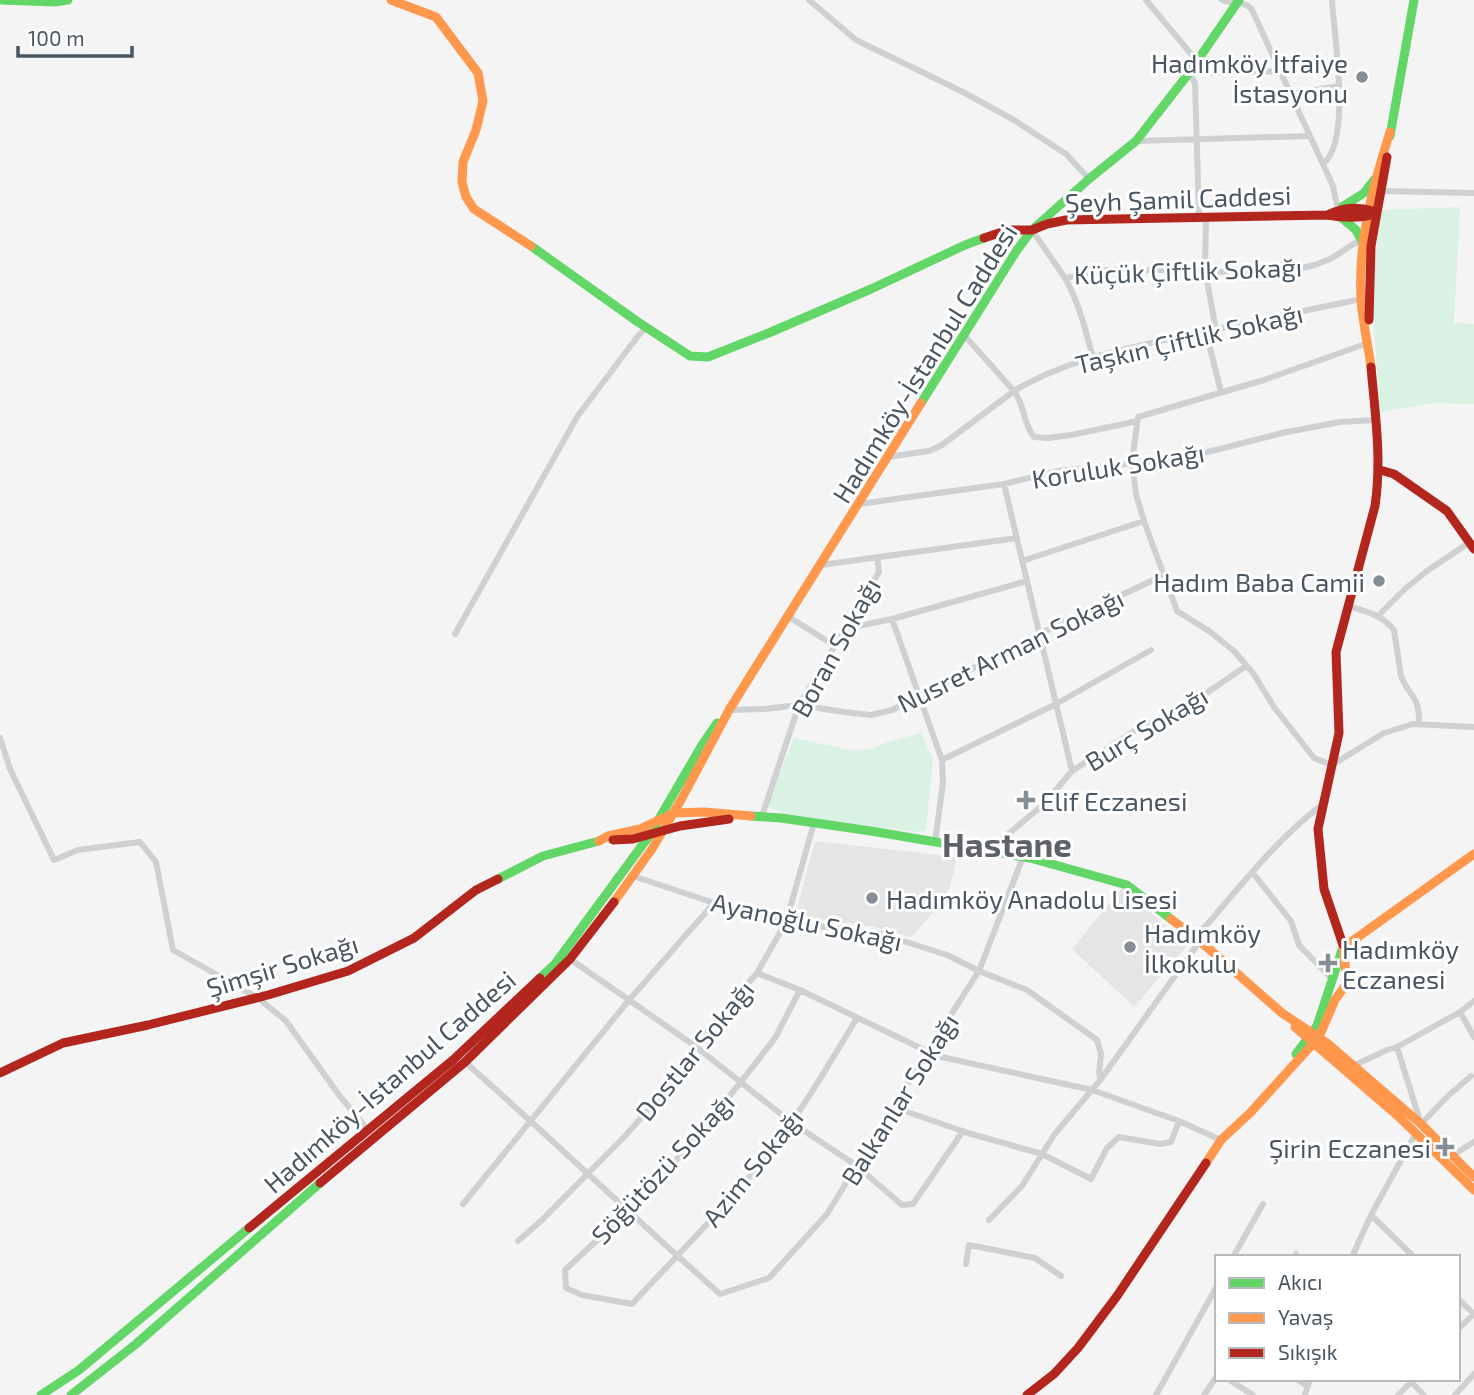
<svg xmlns="http://www.w3.org/2000/svg" width="1474" height="1395" font-family="'Exo 2',sans-serif">
<style>
.education{fill:#e6e5e6}
.green{fill:#d9f2e3}
.lines{fill:none;stroke-linecap:round;stroke-linejoin:round}
.street{stroke:#ced0d2;stroke-width:6}
.fast{stroke:#63d668;stroke-width:9}
.slow{stroke:#ff974d;stroke-width:9}
.jam{stroke:#b3261e;stroke-width:9}
.poi-dot{fill:#868d94;stroke:#fff;stroke-width:2.5}
.labels{text-anchor:middle;dominant-baseline:central;stroke-width:6;stroke-linejoin:round;paint-order:stroke}
.poi-label{font-size:26px;fill:#4a5661;stroke:#fff;text-anchor:start}
.street-label{font-size:26px;fill:#4a5661;stroke:#fff}
.district-label{font-size:33px;font-weight:bold;fill:#5f6368;stroke:#fff}
</style>
<rect width="100%" height="100%" fill="#f4f4f4"/>
<path class="education" d="M815 841 957 857 950 887 937 908 911 937 876 927 795 916Z
M1122 888 1188 945 1134 1007 1072 949Z"/>
<path class="green" d="M1460 207 1454 323 1474 324V404L1435 403 1380 412 1371 291 1381 210Z
M921 733 933 759 926 830 919 832 787 815 767 806 794 738 850 750 872 749 885 743Z"/>
<g class="lines">
<path class="street" d="M809 0 856 40 963 92 1014 120 1066 154 1089 179
M1146 0 1197 61
M1222 0C1232 4 1245 0 1252 10L1333 186 1338 210
M1189 73 1195 83 1199 217
M1189 73 1280 71
M1291 94 1339 86
M1136 141 1310 136
M1323 164C1352 141 1334 36 1332 0
M1382 191 1474 193
M1206 218 1205 270 1216 330
M1032 230 1065 278 1107 270H1205L1244 274 1285 272 1315 265 1332 258 1355 243H1362
M1065 278C1079 303 1086 331 1093 358
M1206 332 1221 392
M964 335 1014 391C1069 358 1136 346 1198 333 1252 322 1307 310 1361 299
M1368 343 1264 380 1138 417 1132 462 1136 494 1144 521 1177 611 1209 631 1234 651 1253 673 1274 707 1314 758 1332 765 1384 733 1413 724 1474 727
M888 457 929 451 942 445 1014 391C1025 405 1023 424 1034 437L1048 438 1071 435 1138 421
M1004 484 1072 771
M859 504 1004 484 1058 471 1184 458 1282 433 1340 422 1376 420
M1022 561 1144 521
M821 565 1017 538
M1348 606C1365 611 1382 615 1394 630L1401 676C1409 697 1420 695 1419 724
M1378 616 1406 588 1427 571 1470 542
M789 617 835 646
M892 619 942 760 943 783 935 842
M845 629 892 619 1027 581
M455 634 577 417 638 336 646 328
M729 710 765 709 799 705 844 712 871 715 892 710 1039 634 1164 575
M0 738 10 769 54 860 78 850 140 842 156 862 173 950 258 998 286 1021 339 1095 367 1129
M942 760 1056 704 1151 650
M762 816 799 705 879 572 877 557
M988 851 1044 804 1072 771 1136 730 1192 703 1246 666
M1252 872 1291 921 1299 945 1332 979
M633 876 714 903 786 922 881 934 947 955 979 971 1027 990 1097 1040 1101 1054 1099 1073 1101 1079
M1194 937 1205 927C1242 884 1278 838 1323 804
M570 959 695 1046 791 1122 857 1166 902 1205 913 1204 963 1131
M757 973 800 990 937 1056 1092 1090 1179 1121 1221 1140
M800 990 775 1038 741 1082 685 1150 647 1194 565 1270 566 1288 582 1295 632 1304C678 1254 727 1206 769 1153 802 1111 829 1064 857 1018
M1460 1012 1474 1037
M1397 1047 1421 1124 1448 1096 1471 1076
M465 1062C551 1138 634 1218 720 1294L769 1278 827 1214 927 1052 979 971 1023 857
M1353 1066 1387 1050 1397 1047 1460 1012 1474 1001
M893 1107 968 1133 1042 1154 1091 1179 1107 1148 1119 1137 1160 1144 1171 1142 1179 1121
M1453 1155 1474 1142
M463 1204 629 1000 714 903
M1371 1215 1414 1257
M989 1220 1022 1186 1054 1135 1101 1079 1200 941
M518 1241 542 1220 625 1136 649 1109 695 1046 757 973 786 922 814 823
M1233 1257 1263 1204
M1295 1257 1296 1254
M1352 1257 1371 1215 1416 1133
M966 1264 969 1245 1035 1258 1061 1276
M1458 1299 1474 1314
M1458 1329 1474 1314
M1228 1379 1253 1395
M1297 1379 1307 1386
M1408 1379 1424 1395
M1156 1395 1217 1286
M1204 1395 1217 1376
M1305 1395 1310 1379
M1398 1395 1412 1381
M1455 1395 1474 1374"/>
<path class="fast" d="M0 0 55 2 68 0
M1390 136 1414 0
M1342 207 1364 193 1374 180
M1342 218 1356 230 1362 241
M531 246 638 322 690 356 708 357 771 332 871 289 965 245 984 238
M921 403 1017 250 1032 230 1089 179 1136 141 1189 73 1239 0
M751 816 781 818 871 831 1030 858 1127 885 1171 919
M498 879 543 856 599 841
M540 978 555 964 649 836 702 745 717 723
M1296 1054 1317 1026 1342 950
M41 1395 79 1370 249 1228
M71 1395 136 1344 320 1183"/>
<path class="slow" d="M391 0 436 17 478 73 483 101 476 130 463 162 462 182 466 197 474 209 531 246
M1371 367C1368 344 1362 320 1361 297 1358 240 1373 186 1390 132
M599 841 608 836 640 829 674 813 704 812 751 816
M614 902 652 849 681 800 729 710 921 403
M1171 919 1200 941 1282 1013 1327 1043 1421 1124 1474 1177
M1344 947 1474 854
M1295 1027 1398 1116 1474 1190
M1206 1163 1221 1140 1250 1113 1319 1037 1335 1000 1347 983 1343 945"/>
<path class="jam" d="M1327 215C1343 208 1356 206 1373 211
M984 238 1008 230H1032L1047 224 1066 220 1327 215C1344 218 1361 219 1377 213
M1369 320 1371 246 1387 157
M1380 470 1394 474 1447 511 1474 549
M613 840 633 839 680 826 729 819
M1343 945 1324 889 1318 829 1339 733 1336 652 1375 506C1382 459 1375 413 1371 367
M0 1073 63 1043 148 1025 268 995 348 971 414 938 476 890 498 879
M320 1183 465 1062 570 959 614 902
M249 1228 453 1060 540 978
M1027 1395 1054 1374 1078 1348 1117 1296 1206 1163"/>
</g>
<g class="poi-dot">
<circle cx="1362" cy="77" r="7"/>
<circle cx="1379" cy="581" r="7"/>
<path d="M1022.5 789.5h7v7h7v7h-7v7h-7v-7h-7v-7h7z"/>
<circle cx="872" cy="898" r="7"/>
<circle cx="1130" cy="947" r="7"/>
<path d="M1324.5 952.5h7v7h7v7h-7v7h-7v-7h-7v-7h7z"/>
<path d="M1441.5 1136.5h7v7h7v7h-7v7h-7v-7h-7v-7h7z"/>
</g>
<g class="labels">
<g class="poi-label">
<text x="1348" y="62" text-anchor="end">Hadımköy İtfaiye<tspan x="1348" dy="30">İstasyonu</tspan></text>
<text x="1365" y="581" text-anchor="end">Hadım Baba Camii</text>
<text x="1040" y="800">Elif Eczanesi</text>
<text x="886" y="898">Hadımköy Anadolu Lisesi</text>
<text x="1144" y="932">Hadımköy<tspan x="1144" dy="30">İlkokulu</tspan></text>
<text x="1342" y="948">Hadımköy<tspan x="1342" dy="30">Eczanesi</tspan></text>
<text x="1431" y="1147" text-anchor="end">Şirin Eczanesi</text>
</g>
<g class="street-label">
<text transform="translate(1178 198) rotate(-2)">Şeyh Şamil Caddesi</text>
<text transform="translate(1188 270) rotate(-2)">Küçük Çiftlik Sokağı</text>
<text transform="translate(1189 338) rotate(-13)">Taşkın Çiftlik Sokağı</text>
<text transform="translate(924 363) rotate(-58)">Hadımköy-İstanbul Caddesi</text>
<text transform="translate(1118 465) rotate(-9)">Koruluk Sokağı</text>
<text transform="translate(835 647) rotate(-61)">Boran Sokağı</text>
<text transform="translate(1010 650) rotate(-26)">Nusret Arman Sokağı</text>
<text transform="translate(1146 728) rotate(-31)">Burç Sokağı</text>
<text transform="translate(807 921) rotate(12)">Ayanoğlu Sokağı</text>
<text transform="translate(282 965) rotate(-17)">Şimşir Sokağı</text>
<text transform="translate(694 1050) rotate(-51)">Dostlar Sokağı</text>
<text transform="translate(389 1081) rotate(-41)">Hadımköy-İstanbul Caddesi</text>
<text transform="translate(899 1099) rotate(-58)">Balkanlar Sokağı</text>
<text transform="translate(752 1167) rotate(-51)">Azim Sokağı</text>
<text transform="translate(662 1168) rotate(-47)">Söğütözü Sokağı</text>
</g>
<g class="district-label">
<text x="1007" y="844">Hastane</text>
</g>
</g>
<rect x="1215" y="1255" width="245" height="126" fill="#ffffff" stroke="#b7bbc0" stroke-width="2"/>
<rect x="1229" y="1278" width="35" height="10" fill="#63d668" stroke="#b7bbc0" stroke-width="2"/>
<text x="1278" y="1290" font-size="21" fill="#4a5661">Akıcı</text>
<rect x="1229" y="1313" width="35" height="10" fill="#ff974d" stroke="#b7bbc0" stroke-width="2"/>
<text x="1278" y="1325" font-size="21" fill="#4a5661">Yavaş</text>
<rect x="1229" y="1348" width="35" height="10" fill="#b3261e" stroke="#b7bbc0" stroke-width="2"/>
<text x="1278" y="1360" font-size="21" fill="#4a5661">Sıkışık</text>
<path d="M18 46v10h114v-10" fill="none" stroke="#4a5661" stroke-width="3.5"/>
<text x="28" y="46" font-size="21" fill="#4a5661" stroke="#ffffff" stroke-width="5" paint-order="stroke">100 m</text>
</svg>
